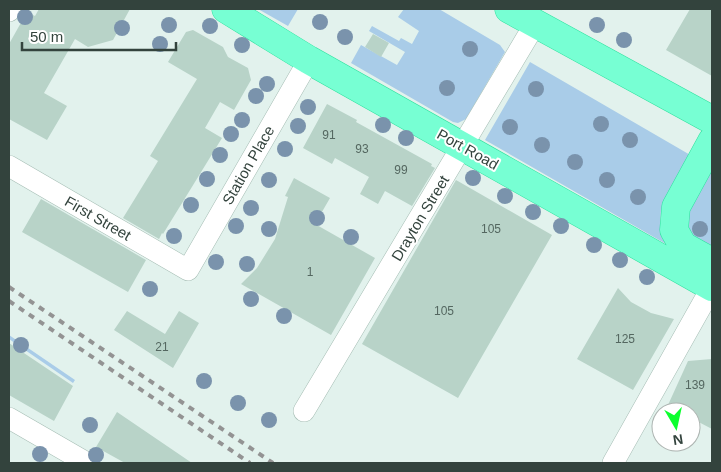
<svg xmlns="http://www.w3.org/2000/svg" width="721" height="472" font-family="Arial,sans-serif">
<style>
.green{fill:#a9cce8}
.building{fill:#b8d3c8}
.lines{fill:none;stroke-linecap:round;stroke-linejoin:round}
.minor-casing{stroke:#a5bdb4;stroke-width:22}
.trunk-casing{stroke:#2ee09d;stroke-width:29}
.minor{stroke:#fff;stroke-width:21}
.trunk{stroke:#77ffd3;stroke-width:28}
.rail{stroke:#939393;stroke-width:4;stroke-dasharray:6 6;stroke-linecap:butt}
.tree{fill:#7a93ac}
.labels{text-anchor:middle;dominant-baseline:central;stroke-width:4;stroke-linejoin:round;paint-order:stroke}
.number-label{font-size:12px;fill:#546760}
.street-label{font-size:15px;fill:#33433d;stroke:#fff}
</style>
<rect width="100%" height="100%" fill="#e2f2ed"/>
<path class="green" d="M258 9H298L288 26Z
M404 9H439L500 45 505 52 466 119 458 123 453 122 351 63 361 45 397 65 405 52 369 31 372 26 399 41 401 38 412 44 419 31 398 17Z
M530 62 692 156 661 211 660 226 666 244 485 140Z
M712 166V254L693 243 681 211Z
M9 335 75 380 73 383 9 339Z"/>
<path class="building" d="M39 9H130L113 40 88 47 75 39 44 93 67 106 47 140 9 119V44L27 12 35 16Z
M690 9H712V76L666 50Z
M193 30 223 47 228 57 248 68 251 80 234 110 220 102 205 128 222 138 163 234 162 233 159 239 123 218 158 161 150 156 197 79 168 62 186 32Z
M373 34 389 43 381 57 365 47Z
M327 104 357 120 356 122 432 164 431 166 435 168 412 206 385 191 378 204 360 194 369 177 335 158 332 164 303 148Z
M294 178 330 198 315 224 375 258 331 335 241 284 257 268 275 239 288 197 285 196Z
M456 180 552 235 458 398 362 344Z
M41 199 146 260 128 292 22 232Z
M618 288 631 302 651 313 674 319 633 390 577 359Z
M127 311 165 334 179 311 199 323 173 368 114 330Z
M9 343 73 386 54 421 9 395Z
M712 359V429L691 418V412H681L668 405 688 361Z
M117 412 192 463H125L96 447Z"/>
<g class="lines">
<g class="minor-casing">
<path id="minor" d="M9 11 10 9
M9 166 188 270 309 60
M304 411 535 24
M9 418 87 463
M613 463 712 287"/>
</g>
<g class="trunk-casing">
<path id="trunk" d="M226 9 309 60 712 287
M509 9 712 120
M712 141 676 207 674 230 683 246 712 262"/>
</g>
<use href="#minor" class="minor"/>
<use href="#trunk" class="trunk"/>
<path class="rail" d="M9 287 273 463
M9 301 250 463"/>
</g>
<g class="tree">
<circle cx="25" cy="17" r="8"/>
<circle cx="320" cy="22" r="8"/>
<circle cx="169" cy="25" r="8"/>
<circle cx="597" cy="25" r="8"/>
<circle cx="210" cy="26" r="8"/>
<circle cx="122" cy="28" r="8"/>
<circle cx="345" cy="37" r="8"/>
<circle cx="624" cy="40" r="8"/>
<circle cx="160" cy="44" r="8"/>
<circle cx="242" cy="45" r="8"/>
<circle cx="470" cy="49" r="8"/>
<circle cx="267" cy="84" r="8"/>
<circle cx="447" cy="88" r="8"/>
<circle cx="536" cy="89" r="8"/>
<circle cx="256" cy="96" r="8"/>
<circle cx="308" cy="107" r="8"/>
<circle cx="242" cy="120" r="8"/>
<circle cx="601" cy="124" r="8"/>
<circle cx="383" cy="125" r="8"/>
<circle cx="298" cy="126" r="8"/>
<circle cx="510" cy="127" r="8"/>
<circle cx="231" cy="134" r="8"/>
<circle cx="406" cy="138" r="8"/>
<circle cx="630" cy="140" r="8"/>
<circle cx="542" cy="145" r="8"/>
<circle cx="285" cy="149" r="8"/>
<circle cx="220" cy="155" r="8"/>
<circle cx="575" cy="162" r="8"/>
<circle cx="473" cy="178" r="8"/>
<circle cx="207" cy="179" r="8"/>
<circle cx="269" cy="180" r="8"/>
<circle cx="607" cy="180" r="8"/>
<circle cx="505" cy="196" r="8"/>
<circle cx="638" cy="197" r="8"/>
<circle cx="191" cy="205" r="8"/>
<circle cx="251" cy="208" r="8"/>
<circle cx="533" cy="212" r="8"/>
<circle cx="317" cy="218" r="8"/>
<circle cx="236" cy="226" r="8"/>
<circle cx="561" cy="226" r="8"/>
<circle cx="269" cy="229" r="8"/>
<circle cx="700" cy="229" r="8"/>
<circle cx="174" cy="236" r="8"/>
<circle cx="351" cy="237" r="8"/>
<circle cx="594" cy="245" r="8"/>
<circle cx="620" cy="260" r="8"/>
<circle cx="216" cy="262" r="8"/>
<circle cx="247" cy="264" r="8"/>
<circle cx="647" cy="277" r="8"/>
<circle cx="150" cy="289" r="8"/>
<circle cx="251" cy="299" r="8"/>
<circle cx="284" cy="316" r="8"/>
<circle cx="21" cy="345" r="8"/>
<circle cx="204" cy="381" r="8"/>
<circle cx="238" cy="403" r="8"/>
<circle cx="269" cy="420" r="8"/>
<circle cx="90" cy="425" r="8"/>
<circle cx="40" cy="454" r="8"/>
<circle cx="96" cy="455" r="8"/>
</g>
<g class="labels">
<g class="number-label">
<text x="329" y="135">91</text>
<text x="362" y="149">93</text>
<text x="401" y="170">99</text>
<text x="491" y="229">105</text>
<text x="310" y="272">1</text>
<text x="444" y="311">105</text>
<text x="625" y="339">125</text>
<text x="162" y="347">21</text>
<text x="695" y="385">139</text>
</g>
<g class="street-label">
<text transform="translate(468 149) rotate(29)">Port Road</text>
<text transform="translate(248 165) rotate(-60)">Station Place</text>
<text transform="translate(98 218) rotate(30)">First Street</text>
<text transform="translate(420 218) rotate(-59)">Drayton Street</text>
</g>
</g>
<rect width="721" height="472" fill="none" stroke="#33433d" stroke-width="20"/>
<g transform="translate(676 427) rotate(171)"><circle r="24" fill="#ffffff" stroke="#adb4b1"/>
<path d="M0-4L9 19L0 12L-9 19Z" fill="#0cff2e"/>
<text y="-8" font-size="14" font-weight="bold" text-anchor="middle" fill="#33433d">N</text>
</g>
<path d="M22 42v8h154v-8" fill="none" stroke="#33433d" stroke-width="2.5"/>
<text x="30" y="42" font-size="15" fill="#33433d" stroke="#ffffff" stroke-width="4" paint-order="stroke">50 m</text>
</svg>
